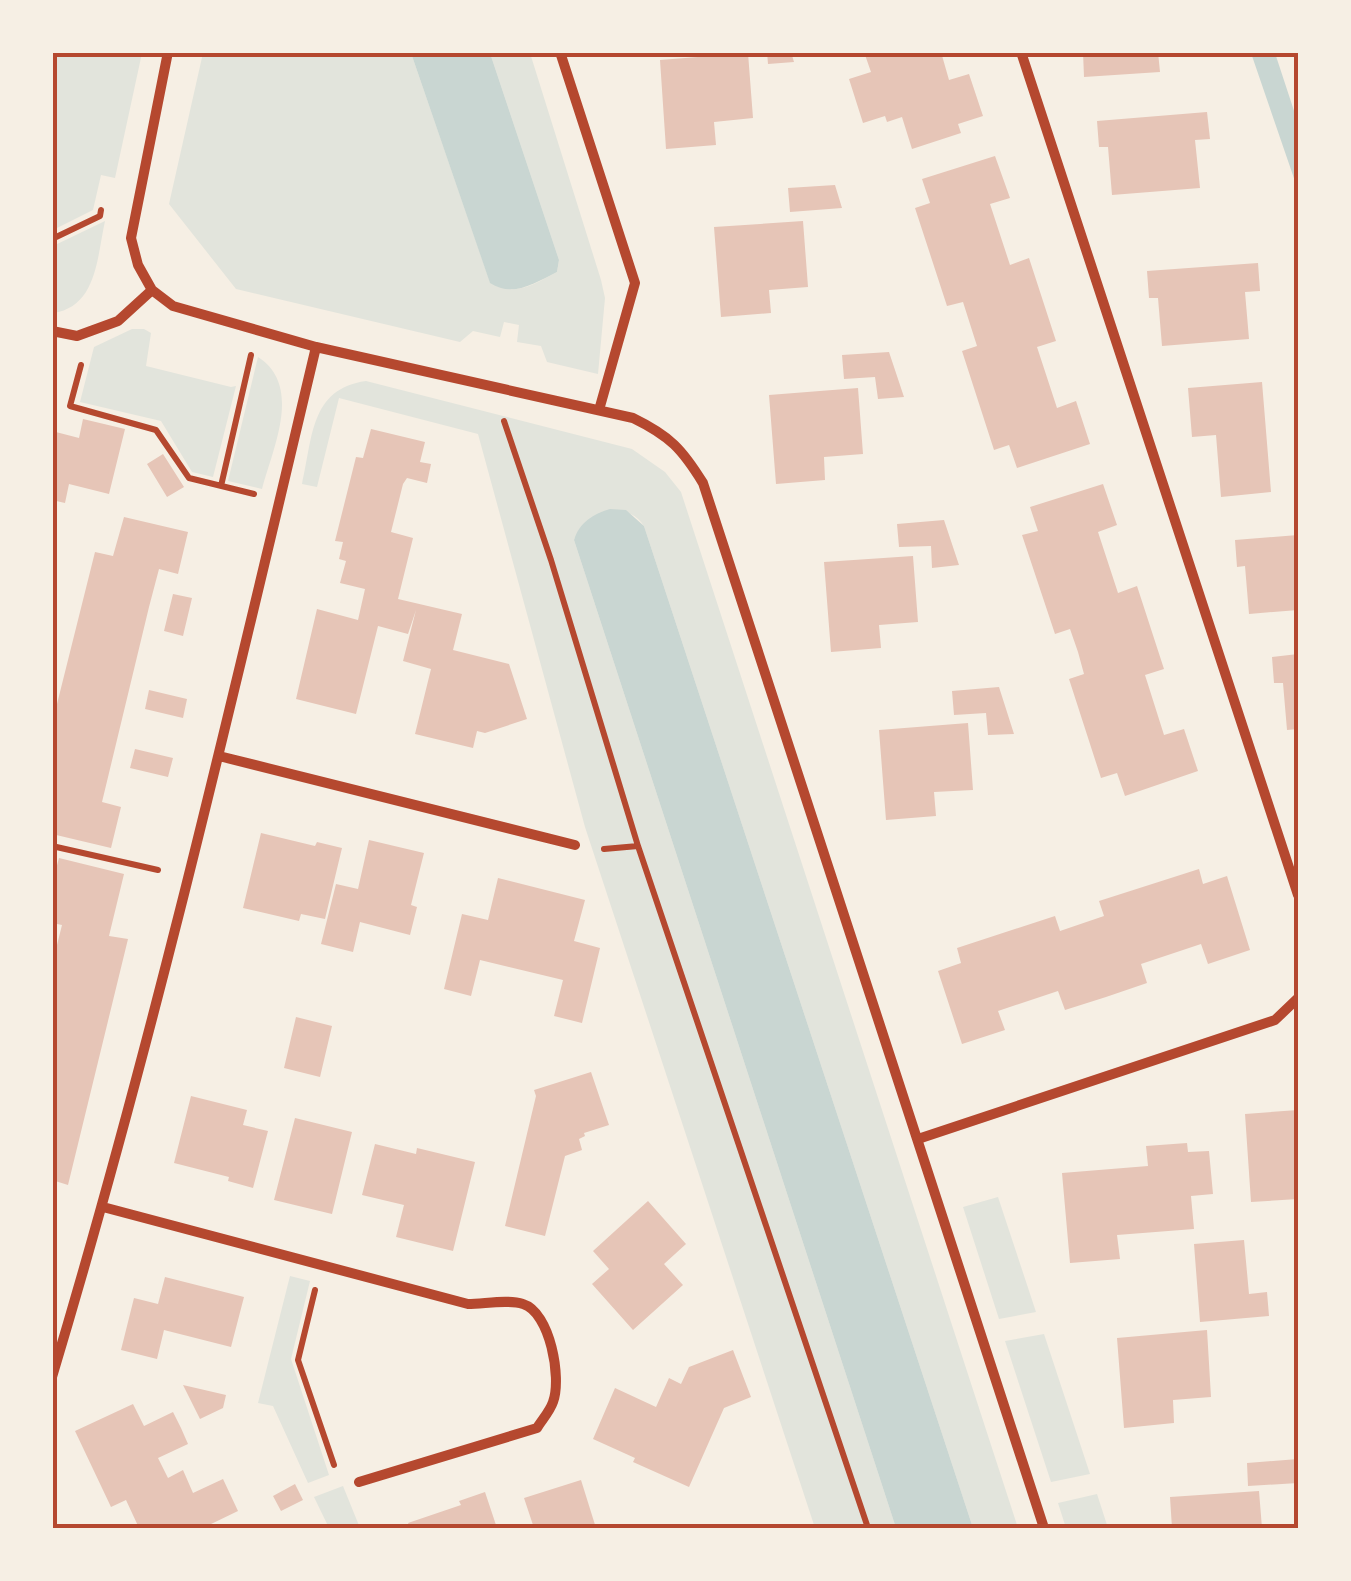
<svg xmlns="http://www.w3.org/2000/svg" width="1351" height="1581" font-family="Montserrat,sans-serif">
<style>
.green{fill:#e2e4dc}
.water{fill:#c9d6d2}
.building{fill:#e6c5b7}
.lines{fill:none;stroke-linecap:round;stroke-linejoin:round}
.path{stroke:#b5482f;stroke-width:6}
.minor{stroke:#b5482f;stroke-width:10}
.neatline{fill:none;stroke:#b5482f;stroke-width:4}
</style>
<rect width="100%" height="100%" fill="#f6efe4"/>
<path class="green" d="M52 53H142L115 178 101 175 93 210 53 230Z
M203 53H411L490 282C512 298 535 284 557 272L559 260 490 53H530L601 280 605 298 598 374 547 362 541 346 517 342 519 325 504 322 500 337 473 331 460 342 236 289 169 204Z
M105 221C97 257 97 307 53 313V246Z
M132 329H144L151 333 146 366 231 387 236 386 213 477 192 472 161 421 80 402 94 347Z
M258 357C303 386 273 447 262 489L228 481Z
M366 381 632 449 665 472 681 492 1018 1528H973L644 526C626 498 584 511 574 540L896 1528H815L585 827 478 434 339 398 317 487 302 484C313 437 310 389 366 381Z
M998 1197 1036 1312 999 1319 963 1207Z
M290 1276 310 1281 291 1359 329 1475 308 1483 273 1406 258 1403Z
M1044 1334 1090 1474 1051 1482 1005 1341Z
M343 1486 360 1528H329L314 1497Z
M1097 1494 1108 1528H1066L1058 1503Z"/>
<path class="water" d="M411 53H490L559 260 557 272C535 283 513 298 490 283Z
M1251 53H1275L1298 123V190Z
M610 509 626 510 644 526 973 1528H896L574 540C579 523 593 514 610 509Z"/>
<path class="building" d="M767 52H791L794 62 768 64Z
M864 52H941L949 80 969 74 983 116 958 124 961 133 912 149 902 117 887 122 885 116 863 123 849 79 871 72Z
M1083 52H1158L1160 72 1084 77Z
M748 53 753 118 714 122 716 145 666 149 660 60Z
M1207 112 1210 139 1195 140 1200 188 1112 195 1108 147H1099L1097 121Z
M995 156 1010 198 990 204 1010 265 1029 258 1056 341 1037 347 1057 408 1076 401 1090 444 1017 468 1009 445 994 450 962 351 977 346 963 302 947 306 915 208 930 203 922 179Z
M835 185 842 208 790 212 788 188Z
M803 221 808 287 769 290 771 313 721 317 714 227Z
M1258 263 1260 291 1245 292 1249 339 1162 346 1158 298H1149L1147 271Z
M889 352 904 397 878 399 875 377 844 379 842 355Z
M1262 382 1271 492 1221 497 1216 435 1192 437 1188 388Z
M858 388 863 454 824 457 825 480 776 484 769 395Z
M83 419 125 429 109 494 69 484 65 503 52 500V431L79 438Z
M371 429 425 442 420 462 431 464 427 483 407 478 403 484 391 532 413 538 398 599 462 614 453 650 509 664 527 719 485 733 477 731 473 748 415 734 431 669 403 661 416 610 408 634 378 626 356 714 296 699 317 609 358 620 365 589 340 583 346 561 339 559 343 542 335 541 356 457 363 458Z
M163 454 184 487 167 497 147 464Z
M1103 484 1117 525 1098 532 1118 593 1137 586 1164 669 1145 675 1164 735 1184 729 1198 771 1125 796 1117 773 1101 778 1069 679 1084 674 1078 652 1070 629 1055 634 1022 535 1038 531 1030 507Z
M124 517 188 532 178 574 159 569 149 607 102 802 121 807 111 848 52 834 56 793 52 792V724L95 552 113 556Z
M944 520 959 565 932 568 931 546 899 547 897 524Z
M1298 535V610L1249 614 1245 566 1237 567 1235 540Z
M913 556 918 622 879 625 881 648 831 652 824 562Z
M173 594 192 598 183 636 164 631Z
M1298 654V729L1287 730 1283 683H1274L1272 657Z
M999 687 1014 734 988 735 986 713 954 715 952 691Z
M149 690 187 699 183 718 145 709Z
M968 723 973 790 934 792 936 816 886 820 879 730Z
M135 749 173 758 168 777 130 768Z
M261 833 315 846 317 842 342 848 325 919 301 914 299 921 243 908Z
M369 840 424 853 411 905 417 907 410 935 360 922 353 952 321 944 336 884 358 889Z
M59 858 124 874 109 936 128 939 68 1185 52 1180V965L62 925 52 923V884Z
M1199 869 1203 884 1227 876 1250 950 1208 964 1201 944 1141 964 1147 983 1106 997 1065 1010 1058 991 998 1011 1005 1030 962 1044 938 971 961 963 957 948 1055 916 1060 931 1104 916 1099 901Z
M498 878 585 900 574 941 600 948 582 1023 554 1016 563 980 480 960 471 996 444 989 462 914 488 920Z
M296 1017 332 1026 320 1077 284 1068Z
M591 1072 609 1125 584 1133 585 1136 579 1139 582 1150 565 1156 545 1236 505 1226 536 1096 534 1090Z
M191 1096 247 1110 243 1125 268 1131 253 1188 228 1181 229 1177 174 1163Z
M1298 1110V1199L1251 1202 1245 1114Z
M295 1118 352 1132 332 1214 274 1200Z
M1187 1143 1188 1152 1209 1151 1213 1194 1191 1196 1194 1229 1117 1235 1120 1259 1070 1263 1062 1173 1148 1166 1146 1146Z
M375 1144 416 1154 417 1148 475 1162 453 1251 396 1237 404 1205 362 1195Z
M648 1201 686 1244 664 1264 683 1285 633 1330 592 1284 609 1269 593 1251Z
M1244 1240 1249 1294 1267 1292 1269 1316 1200 1322 1194 1244Z
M165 1277 244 1297 231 1347 164 1330 157 1359 121 1350 134 1298 158 1304Z
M1207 1330 1211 1397 1173 1400 1174 1423 1124 1428 1117 1338Z
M733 1350 751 1397 724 1408 689 1487 633 1462 635 1458 593 1439 615 1388 656 1407 669 1378 681 1384 689 1367Z
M183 1385 226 1395 223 1408 200 1419Z
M133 1404 144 1426 173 1412 181 1428 188 1444 158 1458 168 1478 183 1470 193 1493 223 1479 238 1511 209 1525 210 1528H139L126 1500 111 1507 75 1431Z
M1298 1459V1483L1248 1486 1247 1463Z
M581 1480 596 1528H534L524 1498Z
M295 1484 303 1500 281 1511 273 1496Z
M1259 1491 1262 1528H1172L1170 1497Z
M485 1492 497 1528H410L408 1523 461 1505 459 1501Z"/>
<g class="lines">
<path class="path" d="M52 239 100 216 101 210
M81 365 70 406 156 430 189 478 254 494
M504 421 551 560 638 846 868 1528
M221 486 251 355
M52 846 158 870
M604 849 638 846
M315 1290 298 1360 334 1465"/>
<path class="minor" d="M168 52 131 238 138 265 152 290 173 306 316 347 633 418C670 436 682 449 703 483L1044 1528
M560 52 635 283 599 410
M1021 52 1298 895
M52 331 77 336 118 321 152 290
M219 756 575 845
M918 1139 1275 1020 1298 998
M103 1207 468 1304C484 1304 508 1299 523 1304 550 1312 562 1378 553 1402 550 1411 542 1420 537 1428L359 1482
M52 1377C154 1038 234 692 316 347"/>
</g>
<rect width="1351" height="1581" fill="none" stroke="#f6efe4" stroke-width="110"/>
<rect x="55" y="55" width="1241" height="1471" class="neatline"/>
</svg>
